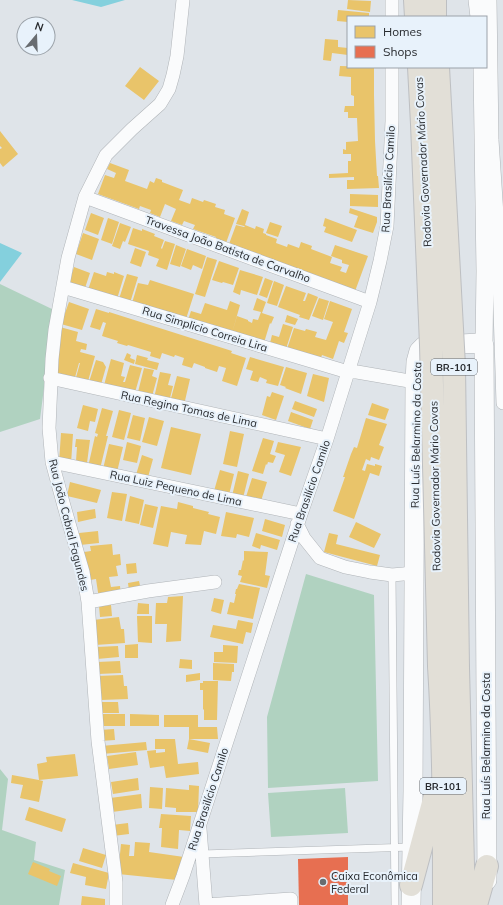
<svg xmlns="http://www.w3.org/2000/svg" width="503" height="905" font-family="Mulish,sans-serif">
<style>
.green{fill:#b0d2c0}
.water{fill:#84d0dd}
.homes{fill:#e9c46a}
.shops{fill:#e76f51}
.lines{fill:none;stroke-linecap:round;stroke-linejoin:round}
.service-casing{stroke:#b0b4b8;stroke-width:8}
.minor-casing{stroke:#b0b4b8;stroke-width:14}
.tertiary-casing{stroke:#b0b4b8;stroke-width:18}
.secondary-casing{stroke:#b0b4b8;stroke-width:20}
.trunk-casing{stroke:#bdbfc2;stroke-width:24}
.service{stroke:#fafbfc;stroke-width:7}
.minor{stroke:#fafbfc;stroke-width:13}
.tertiary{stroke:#fafbfc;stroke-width:17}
.secondary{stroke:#fafbfc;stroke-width:19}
.trunk{stroke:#e2dfd7;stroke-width:22}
.trunk-bridge-casing{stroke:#bdbfc2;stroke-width:24;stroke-linecap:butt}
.trunk-bridge{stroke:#e2dfd7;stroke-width:22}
.poi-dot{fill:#686c70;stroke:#e8f2fb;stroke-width:1.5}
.labels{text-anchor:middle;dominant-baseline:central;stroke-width:4;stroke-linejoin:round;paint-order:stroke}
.shield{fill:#e8f2fb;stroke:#62676c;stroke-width:1}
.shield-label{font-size:10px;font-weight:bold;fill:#282b2f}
.street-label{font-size:11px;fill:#282b2f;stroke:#e8f2fb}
.poi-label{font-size:11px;fill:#282b2f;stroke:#e8f2fb;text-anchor:start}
</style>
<rect width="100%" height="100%" fill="#dfe4e9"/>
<path class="green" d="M0 284 54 310 40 419 0 432Z
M306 574 374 595 378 781 268 788 267 717Z
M0 769 8 779 2 830 36 842 34 860 65 870 59 905H0Z
M345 788 348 833 271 837 268 793Z"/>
<path class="water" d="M72 0H125L101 7Z
M0 243 22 253 0 282Z"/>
<path class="homes" d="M348 0 371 1 370 12 347 9Z
M338 10 369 13V17H348V22L337 21Z
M325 39 338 40V47L348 48V55L332 53 331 61 323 60Z
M340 66 374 67V95L375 141 377 176H378L379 188 347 189V180H354V177L329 178V174L348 173V161H351V154H343V149L346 150V142L358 141 357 118H348V112H344L345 106H354V96L351 95V77L339 76Z
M140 67 159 81 144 100 125 86Z
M0 131 18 154 3 167 0 163V149L2 148 0 146Z
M110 163 129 170 125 181 147 189 150 181 154 183 156 178 162 180V182L183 190 179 200 190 204 192 198 203 202 204 200 216 204 215 207 225 210 224 214 235 218 226 243 215 240 216 237 193 229 195 225 184 221 182 225 171 221 176 209 165 204 160 217 150 213 151 210 140 206 139 209 98 194 105 175 114 178 116 173 107 169Z
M350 194 378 195V207L350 206Z
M350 208 377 217V222L373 233 354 227 358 216 349 213Z
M242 209 249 212 245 225 255 229 256 226 264 229 263 233 266 234V235L277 239 276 243 287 247 288 244 299 248 301 242 312 246 311 249 332 257 330 263 342 267 340 271 346 273 349 265 342 263V260L331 256 335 245 368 256 354 294 229 244 236 225 244 227 245 226H244L236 224Z
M91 213 104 218 98 235 85 230Z
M108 218 119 222 112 244 101 240Z
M325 218 357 230 352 242 324 232 326 227 323 226Z
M270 222 282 226 278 237 266 233Z
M120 223 131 227 125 242 123 241 120 249 112 246Z
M133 228 142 231V229L155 234 154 236 164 240 161 248 162 249 165 241 175 244 167 270 156 266 159 259 148 255 149 251 128 244Z
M83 233 99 239 92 260 76 254Z
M176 245 186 249 180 267 170 264Z
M135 248 146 252 141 267 130 263Z
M187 249 206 256 202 269 193 265 191 270 181 266Z
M207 257 217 260 205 297 195 294Z
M219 261 239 268 233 285 223 282 222 283 212 280Z
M74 267 90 273 84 291 68 285Z
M240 270 263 277 257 295 241 290 240 295 233 292Z
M94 272 106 276 107 272 114 274V272L124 276 117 299 88 290Z
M127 274 138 277 130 303 119 299Z
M265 278 273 281 267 298 259 295Z
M150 280 194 294 186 319 132 303 138 283 148 285Z
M274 281 284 285 277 306 267 303Z
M286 286 306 293 303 301H305L308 293 318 297 309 320 299 317 300 315 278 307Z
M257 298 266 302 262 313 274 317 271 324 270 323 263 346 188 320 191 311 201 314 205 303 227 310 230 301 240 305 232 333 237 316 248 320V321L252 323 253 319 258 320 261 312 253 310Z
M319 298 329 301 323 320 312 316Z
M330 301 352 309 344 332 348 333 344 343 339 341 333 359 322 355 319 363 286 352 294 328 305 331 306 329 317 332 315 337 326 340 333 322 324 319Z
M69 302 89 309 82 330 61 324Z
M96 309 109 313V312L232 351 231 353 246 358 237 386 222 381 226 368 219 366 217 372 205 368V367L194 363 192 368 182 365 184 358 175 355 174 357 162 353 160 359 150 356 151 352 128 345 127 346 117 343 118 341 102 336 106 323 103 322 100 330 90 327Z
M287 315 298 319 295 325 285 322Z
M283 324 293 327 285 352 269 347 272 335 279 337Z
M60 327 78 332 76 341 87 344 86 350 81 349 80 352 95 356 87 385 75 381 80 363H79L74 381 57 377Z
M127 353 131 355 130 358 135 360 134 364 124 360Z
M137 355 148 358 147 360 159 363 157 370 135 364Z
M250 357 284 367 278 386 266 383 267 380 260 377 258 382 250 380 253 371 246 369Z
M111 359 124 363 121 376 125 377 123 382H125L130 365 142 368 134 396 103 389Z
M96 360 103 362 106 367 100 388 88 385Z
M286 367 307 373 301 394 285 388 286 387 280 385Z
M144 368 154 370 152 376 157 378 151 400 137 396Z
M160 372 171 374 168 385 173 386 169 402 154 398Z
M313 374 329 378 324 402 307 396Z
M177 376 190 379 184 405 170 402Z
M272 392 284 396 276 420 262 415 267 396 270 397Z
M295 401 317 409 314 417 292 409Z
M372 403 389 409 385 420 368 415Z
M83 405 98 409 95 422 90 421 88 431 77 428Z
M102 408 113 411 106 436H108L100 469 88 467 95 436 97 437 98 434 95 433Z
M119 410 131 413 124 440 112 437Z
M291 412 313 420 310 429 288 421Z
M133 415 145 418 140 441 127 438Z
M149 417 164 421 157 446 142 442Z
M366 418 387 424 379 445 384 447 379 460 371 457 370 461 366 459 362 470 365 471 367 464 375 466V464L382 466 379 476 370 473 354 519 333 511 345 477H343L351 454 354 447 357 448Z
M171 427 201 434 191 475 161 468Z
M230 431 244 434 237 467 223 464Z
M61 433 73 434 71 464 59 463Z
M263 438 274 441 270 454 276 456 273 463 268 462 267 465 266 464 263 474 252 471Z
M76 439 90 440 87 463 76 461 77 447H75Z
M127 442 141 446 137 463 123 460Z
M278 442 301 447 291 476 279 472 285 455 275 452Z
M109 444 123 447 117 472 103 469Z
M142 455 153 459 147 481 135 478Z
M220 470 234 474 229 495 214 491Z
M238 471 249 474 243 498 232 496Z
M252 478 267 482 260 504 245 500Z
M70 482 101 490 97 503 67 496Z
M112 492 127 494 122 521 107 518Z
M130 496 144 500 139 524 125 521Z
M178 502 193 506V508L209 512 208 514 220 517 216 534 204 531 201 545 185 544 187 535 171 532 168 547 153 544 161 506 177 509Z
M145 504 158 507 153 528 140 525Z
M95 509 96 518 78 522 77 512Z
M226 512 254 518 249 537 237 534 236 538 221 536Z
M265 519 285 525 282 537 262 531Z
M356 522 381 534 374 548 349 537Z
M98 531 99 543 80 545 79 533Z
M256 533 280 540 277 550 261 545 260 549 252 546Z
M329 533 338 535 336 544 380 555 377 566 324 552Z
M112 544 113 555 120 554 121 565 116 566 118 576 109 577 111 587 120 586 121 595 99 599 96 579 90 580 84 552 91 551 90 546Z
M244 551 268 552 265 575 270 576 267 588 240 582 242 576 238 575 239 570H241L243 560 244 561Z
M136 563 137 573 127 574 126 564Z
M139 581 141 590 129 591 128 583Z
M239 584 260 588 253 619 227 614 230 602 234 603 236 594H235L236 589H237Z
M183 596 181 641 166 642 167 624H155L156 603H167L168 597Z
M214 598 224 600 221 614 211 611Z
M138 603 149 604V614H137Z
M111 605 112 616 100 617 99 606Z
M137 616H152V643L138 642Z
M119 617 121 629H124L125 643 95 645 93 620Z
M238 620 253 623 251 633 246 632 243 644 210 637 213 625 236 629Z
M138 644V658H125V645Z
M223 645 238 646 237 663 214 662V652H223Z
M118 646 119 657 97 659 96 647Z
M180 659 192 660V669L179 668Z
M120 661 121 673 98 674 97 662Z
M213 663 234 664V672H232L231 681 213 680Z
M200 673V680L186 682V675Z
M123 675 124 686H127L128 699 101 700V688H98L97 676Z
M203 681H218L217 720H204V709L203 710V690H200V683H203Z
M98 702H118L119 713H98Z
M98 714H125V726H98Z
M130 714 159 715V726H130Z
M164 715H198V727H217L218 739H189V727H164Z
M114 729 115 740 100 741V730Z
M155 739H175L178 764 198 762 199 774 166 778 164 766 150 768 147 751 156 750V753L165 752V749H155Z
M189 739 210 743 208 753 187 749Z
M146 742 147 750 102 754 101 746Z
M136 752 138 765 109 769 107 756Z
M75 754 78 776 39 780 43 781 39 802 20 798 23 785 11 783 12 775 39 780 37 764 47 762 46 757Z
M138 778 139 790 113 794 111 782Z
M189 785 199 786 198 812H176V808L165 807 166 788 189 790Z
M150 787 163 788 162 809 149 808Z
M141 794 142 808 112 812 110 798Z
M29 807 66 819 62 832 25 820Z
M161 814 191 816 190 831 179 830 178 849 161 847 162 828H159Z
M128 823 129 834 113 836 112 825Z
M135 842 150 843 149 852 184 857 177 880 118 874 121 844 130 845 129 856H134Z
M83 848 106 855 102 868 79 861Z
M33 862 50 869 49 871 61 876 57 886 28 874Z
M73 863 109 873 106 889 85 885 86 877 70 873Z
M82 896 105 899V905H81Z"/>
<path class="shops" d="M348 857V905H299L298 859Z"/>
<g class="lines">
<g class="service-casing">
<path id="service" d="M392 575 395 905
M202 854 411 847"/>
</g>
<g class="minor-casing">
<path id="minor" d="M490 0 492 140 497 215 503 403
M392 17V0
M85 197 370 302
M63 287 348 372H357L415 382
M50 378 327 439
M52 462 301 514
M297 524 304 538 320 558 345 567 370 572 392 575 414 573
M88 602 148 591 215 582
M200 829 206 905
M116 905V882L98 741 88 602 83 572 64 506 52 462 49 428 52 359 55 330 68 258 85 197 106 155 132 129 160 104 169 89 173 75 177 56 183 0
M172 905 183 876 301 514 327 439 370 302 380 261 387 226 392 121V67
M206 905 291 899V905"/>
</g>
<g class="tertiary-casing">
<path id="tertiary" d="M477 0 479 17
M482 67 485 271 484 346"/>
</g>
<g class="secondary-casing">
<path id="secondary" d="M411 905 413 791 415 382 416 362 419 351 424 346 479 343 484 346 487 880"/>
</g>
<g class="trunk-casing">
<path id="trunk" d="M415 0 416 17
M435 0V17
M439 666C444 746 444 825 444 905
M458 668 464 905
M411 885 437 788
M476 905 487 866"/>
</g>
<use href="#service" class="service"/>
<use href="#minor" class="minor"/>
<use href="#tertiary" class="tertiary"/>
<use href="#secondary" class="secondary"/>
<use href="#trunk" class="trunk"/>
<g class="trunk-bridge-casing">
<path id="trunk-bridge" d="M419 67 422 124 431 345 439 666
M438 67 454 366 458 668"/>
</g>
<use href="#trunk-bridge" class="trunk-bridge"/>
</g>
<circle class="poi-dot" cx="323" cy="882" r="4"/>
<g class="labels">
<g class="shield">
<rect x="431" y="359" width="46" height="16" rx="3"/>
<rect x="420" y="778" width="46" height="16" rx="3"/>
</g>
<g class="shield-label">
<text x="454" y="367">BR-101</text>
<text x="443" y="786">BR-101</text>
</g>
<g class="street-label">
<text transform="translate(423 162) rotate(-93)">Rodovia Governador Mário Covas</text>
<text transform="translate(388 179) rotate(-87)">Rua Brasilício Camilo</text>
<text transform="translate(228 249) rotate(20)">Travessa João Batista de Carvalho</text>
<text transform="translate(205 329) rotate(17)">Rua Simplicio Correia Lira</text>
<text transform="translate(189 409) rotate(12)">Rua Regina Tomas de Lima</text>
<text transform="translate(416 435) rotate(-89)">Rua Luís Belarmino da Costa</text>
<text transform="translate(435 486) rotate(-91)">Rodovia Governador Mário Covas</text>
<text transform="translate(176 488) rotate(12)">Rua Luiz Pequeno de Lima</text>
<text transform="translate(309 491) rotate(-71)">Rua Brasilício Camilo</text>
<text transform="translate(69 525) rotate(76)">Rua João Cabral Fagundes</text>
<text transform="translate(486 746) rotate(-90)">Rua Luís Belarmino da Costa</text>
<text transform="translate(208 799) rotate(-72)">Rua Brasilício Camilo</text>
</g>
<g class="poi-label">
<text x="331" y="876">Caixa Econômica<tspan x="331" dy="13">Federal</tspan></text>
</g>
</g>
<rect x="347" y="16" width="140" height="52" fill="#e8f2fb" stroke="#9ba2a9"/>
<rect x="355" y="26" width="20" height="12" fill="#e9c46a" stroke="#9ba2a9"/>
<text x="383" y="36" font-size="12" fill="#282b2f">Homes</text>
<rect x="355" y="46" width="20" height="12" fill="#e76f51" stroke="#9ba2a9"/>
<text x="383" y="56" font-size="12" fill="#282b2f">Shops</text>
<g transform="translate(36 36) rotate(19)"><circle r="19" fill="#e8f2fb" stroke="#9ba2a9"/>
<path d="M0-3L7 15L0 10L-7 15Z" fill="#686c70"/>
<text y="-6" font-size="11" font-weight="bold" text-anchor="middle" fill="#282b2f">N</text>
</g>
</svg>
